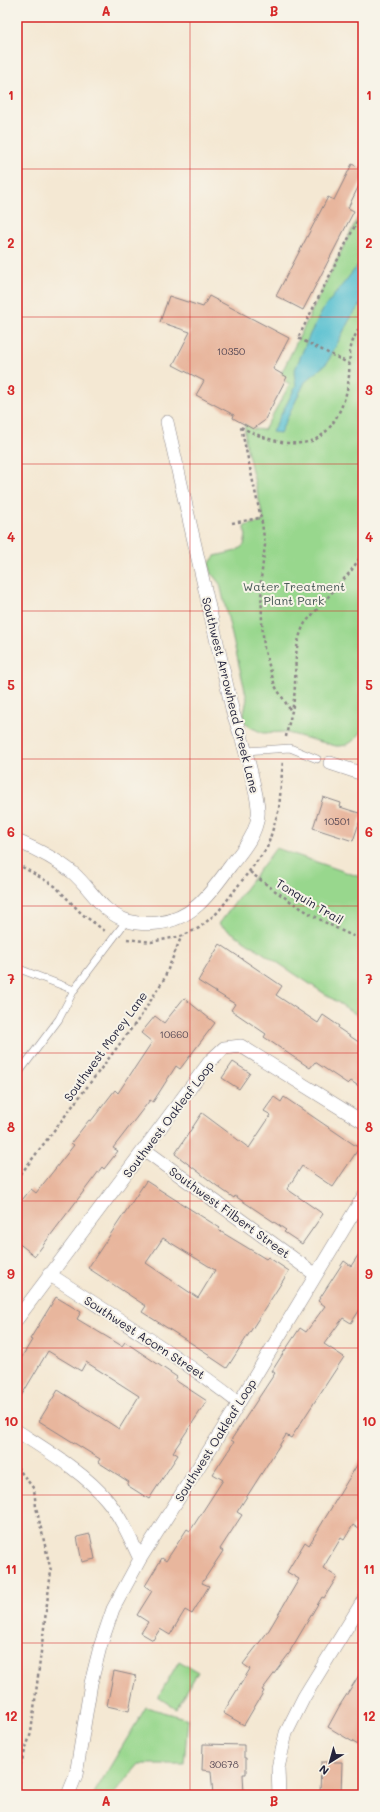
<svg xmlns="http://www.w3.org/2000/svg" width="380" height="1812" font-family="Mali,sans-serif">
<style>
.green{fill:#98d78d;stroke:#5d7c64}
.water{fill:#54bfd0;stroke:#3b7086}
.building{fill:#e8b69d;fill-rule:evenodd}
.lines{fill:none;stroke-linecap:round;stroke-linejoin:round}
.service-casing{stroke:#8b8587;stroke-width:8}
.minor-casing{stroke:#8b8587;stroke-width:14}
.path{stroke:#8b8587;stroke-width:2.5;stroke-dasharray:3 3;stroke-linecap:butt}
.service{stroke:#fff;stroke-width:7}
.minor{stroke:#fff;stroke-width:13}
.grid{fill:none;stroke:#d62828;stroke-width:1;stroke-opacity:0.55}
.labels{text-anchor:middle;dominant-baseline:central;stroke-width:4;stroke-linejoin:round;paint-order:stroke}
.number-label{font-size:10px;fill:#544754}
.park-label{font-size:12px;fill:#455854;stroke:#f7f3e8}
.street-label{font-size:12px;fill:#22223b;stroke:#f7f3e8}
.neatline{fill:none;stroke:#d62828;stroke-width:1.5}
.grid-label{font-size:13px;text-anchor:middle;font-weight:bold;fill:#d62828}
</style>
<rect width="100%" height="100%" fill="#f7f3e8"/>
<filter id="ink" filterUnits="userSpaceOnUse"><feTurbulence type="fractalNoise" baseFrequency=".025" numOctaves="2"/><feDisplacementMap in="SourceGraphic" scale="8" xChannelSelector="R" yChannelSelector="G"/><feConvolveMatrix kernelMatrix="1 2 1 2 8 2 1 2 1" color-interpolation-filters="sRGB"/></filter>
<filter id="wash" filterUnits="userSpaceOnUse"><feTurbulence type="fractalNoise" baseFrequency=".012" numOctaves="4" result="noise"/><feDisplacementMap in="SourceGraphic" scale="16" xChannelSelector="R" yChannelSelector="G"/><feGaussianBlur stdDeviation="0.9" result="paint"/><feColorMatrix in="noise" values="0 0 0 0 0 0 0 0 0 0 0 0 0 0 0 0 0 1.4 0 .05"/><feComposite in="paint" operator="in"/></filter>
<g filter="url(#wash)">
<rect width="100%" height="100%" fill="#f4e8d3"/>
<path class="green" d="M363 205V730C355 740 349 747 336 746L284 732 263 733 250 727 245 723 243 718 247 699 220 584 212 574 209 564 215 556 236 551 244 545 246 536 244 526 264 521 245 441V424L253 429 264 430 290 384 279 378 358 217Z
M276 848 363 878V1019L219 924Z
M179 1661 198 1672 176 1709 158 1697Z
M146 1707 188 1719 184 1764H139L113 1795H93Z"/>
<path class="water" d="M363 251V300L350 319 327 363 305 382 280 433 272 432 296 386 294 372 310 334 324 308 359 264Z"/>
<g id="blocks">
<path class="building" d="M352 164 363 170V177L348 208 354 211 303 310 276 296 328 197 334 200Z
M169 296 203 307 209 296 289 338 273 369 287 377 264 421 253 429 233 418 234 415 196 395 204 381 173 365 190 332 160 322Z
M323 797 341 803 340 807 362 814 353 841 313 828Z
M220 944 282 986 276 995 318 1023 323 1015 339 1026 338 1028 363 1045V1089L351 1081 348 1084 315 1062 310 1068 286 1052 264 1037 266 1034 231 1010 235 1004 198 981Z
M184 998 215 1023 180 1069 176 1066 153 1102 150 1100 113 1148 118 1151 104 1169 102 1167 35 1256 17 1242V1206L31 1189 36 1193 74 1145 71 1143 89 1120 91 1121 115 1090 118 1093 152 1042 141 1033 155 1016 164 1023Z
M233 1062 250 1073 239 1089 222 1078Z
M274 1097 281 1102 284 1097 359 1148 333 1187 302 1166 287 1189 323 1214 302 1244 284 1232 286 1230 235 1196 234 1198 221 1189 175 1154 202 1113 249 1148 271 1115 264 1111Z
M146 1181 220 1228 218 1230 266 1259 268 1257 289 1271 227 1368 209 1356 210 1355 142 1312 146 1306 88 1268ZM163 1238 215 1270 198 1298 146 1263Z
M363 1248V1305L351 1323 343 1318 324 1344 344 1357 291 1438 286 1435 237 1512 242 1515 220 1549 223 1551 202 1583 209 1586 192 1614 185 1610 170 1635 160 1629 153 1640 141 1633 148 1622 137 1615 152 1591 145 1586 162 1558 166 1561 187 1529 190 1531 223 1480 213 1474 234 1442 231 1440 275 1373 272 1371 284 1352 300 1328 306 1332 325 1306 318 1301 344 1261 351 1266Z
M56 1297 81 1312 77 1319 122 1346 125 1342 177 1377 175 1380 207 1401 173 1452 178 1455 149 1499 127 1485 129 1482 98 1462 100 1459 39 1421 58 1390 119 1429 139 1396 86 1362 81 1371 48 1351 17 1403V1365L32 1340 30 1339Z
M363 1455V1532L353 1525 344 1540 341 1538 323 1568 337 1577 324 1598 322 1597 290 1651H291L262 1690 264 1691 244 1725 223 1713 250 1669 243 1664 269 1630 299 1579 287 1572 305 1542 309 1545Z
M90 1534 95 1559 82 1562 77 1537Z
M363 1669V1748L328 1727 340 1705Z
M114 1671 136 1676 129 1711 107 1706Z
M203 1744 244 1745V1758H246V1774H243L244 1795H213L211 1771 202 1770Z
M321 1762H342L341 1795H320Z"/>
</g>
</g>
<g filter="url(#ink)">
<use href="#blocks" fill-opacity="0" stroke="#8b8587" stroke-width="1"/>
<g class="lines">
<g class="service-casing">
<path id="service" d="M246 751 290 748 317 759
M17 968 74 990
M17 1075 59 1019 74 990 127 920"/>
</g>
<g class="minor-casing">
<path id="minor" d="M330 763 363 774
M17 841C36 849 56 859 72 872 93 890 100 912 128 921 138 924 148 924 158 923 194 919 211 892 231 865 243 850 256 835 258 815 259 806 256 795 254 786 249 761 242 737 233 713L167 422
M145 1150 316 1275
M49 1274C113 1316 179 1356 239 1403
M17 1319 211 1060 224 1048 241 1046 363 1122
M17 1431C46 1450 85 1473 107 1500 121 1517 130 1538 140 1559
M68 1795 76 1775 91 1683 100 1647 113 1609 140 1559 231 1416 363 1197
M279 1795 278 1768 286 1733 304 1697 363 1601"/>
</g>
<path class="path" d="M350 364 298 338 363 210
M241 427 262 523 265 545 261 579 262 622 264 648 275 686 291 711
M241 427C261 438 292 449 314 440 332 432 343 407 347 390 353 361 343 350 363 323
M232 523 260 518
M286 737C288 724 293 711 294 698 297 672 292 647 305 623L351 571 363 553
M17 864 55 886 82 914 105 931
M250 872C285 899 322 924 363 940
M127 939 151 942 182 936 199 928 218 912 267 848 279 809 283 760
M17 1179 141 1016 164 979 182 935
M17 1467 34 1489 36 1507 51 1571 31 1733 17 1775"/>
<use href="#service" class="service"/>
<use href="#minor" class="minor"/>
</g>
</g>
<path class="grid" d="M190 17V1795M17 169H363M17 317H363M17 464H363M17 611H363M17 759H363M17 906H363M17 1053H363M17 1201H363M17 1348H363M17 1495H363M17 1643H363"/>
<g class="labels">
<g class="number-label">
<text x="231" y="351">10350</text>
<text x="337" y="821">10501</text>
<text x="174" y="1034">10660</text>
<text x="224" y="1764">30678</text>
</g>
<g class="park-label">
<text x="294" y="586">Water Treatment<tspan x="294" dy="14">Plant Park</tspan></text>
</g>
<g class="street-label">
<text transform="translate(231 695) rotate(76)">Southwest Arrowhead Creek Lane</text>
<text transform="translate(310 901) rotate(31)">Tonquin Trail</text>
<text transform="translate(105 1046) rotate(-54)">Southwest Morey Lane</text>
<text transform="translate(168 1119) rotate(-53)">Southwest Oakleaf Loop</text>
<text transform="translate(230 1212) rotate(36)">Southwest Filbert Street</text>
<text transform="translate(145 1337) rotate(33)">Southwest Acorn Street</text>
<text transform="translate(215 1440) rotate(-58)">Southwest Oakleaf Loop</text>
</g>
</g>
<rect width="380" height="1812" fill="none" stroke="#f7f3e8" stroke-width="44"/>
<g transform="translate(330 1762) rotate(217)" stroke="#f7f3e8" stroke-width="3" paint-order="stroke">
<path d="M0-3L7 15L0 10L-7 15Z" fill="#22223b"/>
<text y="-6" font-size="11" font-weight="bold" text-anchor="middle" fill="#22223b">N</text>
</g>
<rect x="22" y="22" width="336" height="1768" class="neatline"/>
<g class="grid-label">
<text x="106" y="16">A</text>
<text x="274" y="16">B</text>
<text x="11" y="100">1</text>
<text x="369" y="100">1</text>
<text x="11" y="248">2</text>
<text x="369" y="248">2</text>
<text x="11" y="395">3</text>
<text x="369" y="395">3</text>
<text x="11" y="542">4</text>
<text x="369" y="542">4</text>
<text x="11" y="690">5</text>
<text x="369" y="690">5</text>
<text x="11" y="837">6</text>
<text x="369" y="837">6</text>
<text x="11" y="984">7</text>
<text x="369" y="984">7</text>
<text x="11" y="1132">8</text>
<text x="369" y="1132">8</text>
<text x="11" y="1279">9</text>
<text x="369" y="1279">9</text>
<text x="11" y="1426">10</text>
<text x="369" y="1426">10</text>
<text x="11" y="1574">11</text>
<text x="369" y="1574">11</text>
<text x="11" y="1721">12</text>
<text x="369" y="1721">12</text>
<text x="106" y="1806">A</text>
<text x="274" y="1806">B</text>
</g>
</svg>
